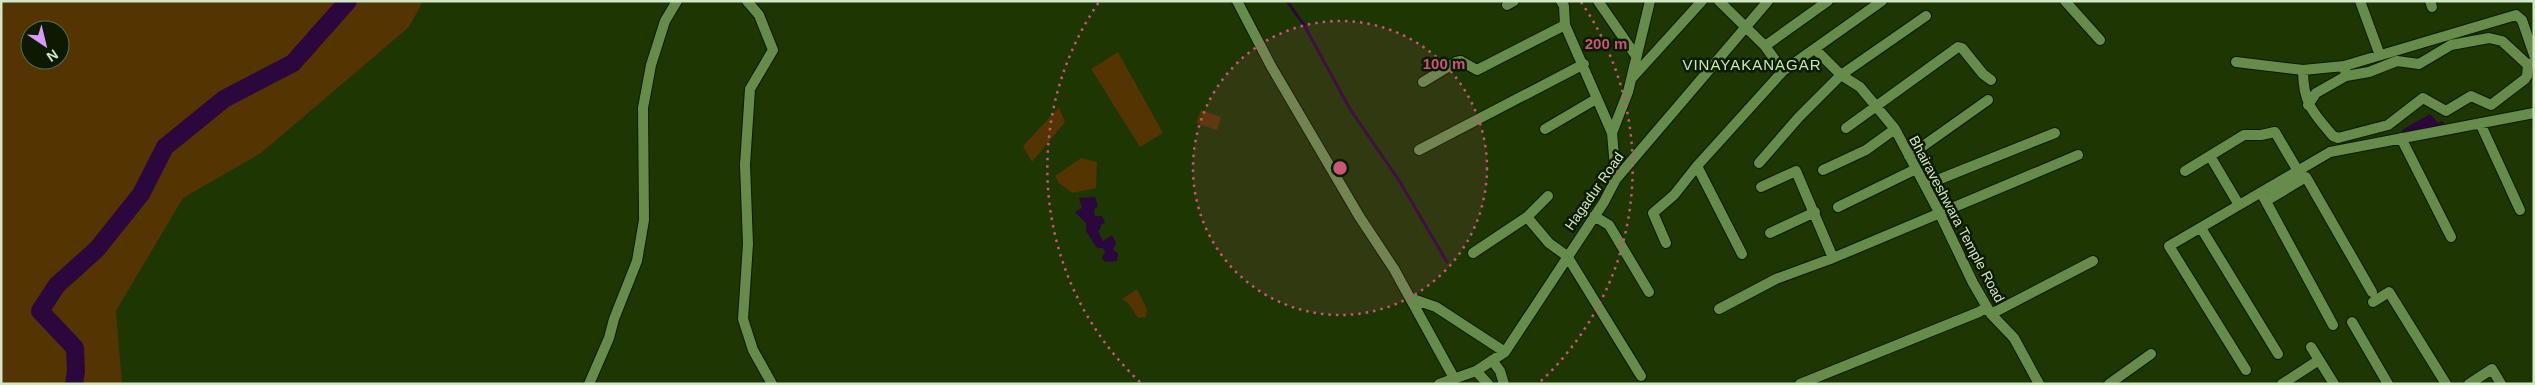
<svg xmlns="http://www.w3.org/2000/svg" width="2535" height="385" font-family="Helvetica,sans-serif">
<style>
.green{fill:#543401;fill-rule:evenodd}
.water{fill:#2c073d}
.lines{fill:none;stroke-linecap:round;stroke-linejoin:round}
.stream{stroke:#2c073d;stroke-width:3}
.river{stroke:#2c073d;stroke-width:18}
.minor-casing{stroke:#0a1b00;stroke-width:12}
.minor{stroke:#678b4a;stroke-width:10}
.ring{fill:none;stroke:#c7567a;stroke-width:2.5;stroke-dasharray:2.5 5}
.labels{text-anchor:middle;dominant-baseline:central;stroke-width:5;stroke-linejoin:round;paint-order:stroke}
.street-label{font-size:14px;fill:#d2e7c4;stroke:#0d1a02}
.neighbourhood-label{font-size:15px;letter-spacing:1px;fill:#c4eca6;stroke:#0d1a02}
.centre{fill:#c7567a;stroke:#0d1a02;stroke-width:2.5}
.ring-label{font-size:15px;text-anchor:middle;font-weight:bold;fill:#c7567a;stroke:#0d1a02;stroke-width:5;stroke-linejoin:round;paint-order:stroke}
</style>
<rect width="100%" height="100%" fill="#1d3602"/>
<path class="green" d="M1 1H423L409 27 261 153 183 198 116 311 122 384H1ZM30 30H60V60H30Z
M1118 52 1163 133 1140 147 1091 69Z
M1059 107 1065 122 1032 162 1023 146Z
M1201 110 1221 117 1217 130 1196 123Z
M1081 158 1097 162 1096 188 1072 193 1059 183 1055 176Z
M1137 289 1147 309 1146 317 1138 318 1129 304 1122 299Z"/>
<path class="water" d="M2430 114 2438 123 2442 121 2446 126 2405 134 2402 130Z
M1095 197 1098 206 1094 210 1095 216H1102L1105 223 1101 225V228L1098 231 1103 241 1112 235 1116 243 1113 250 1118 253 1117 261 1105 262 1102 258 1105 251 1103 248H1097L1086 231V223L1075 212 1082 208 1079 198Z"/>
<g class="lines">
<path class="stream" d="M1287 1 1304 25 1350 109 1400 182 1447 262"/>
<path class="river" d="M74 384 76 371 75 348 40 311 57 285 97 249 141 194 165 147 224 99 293 63 348 1"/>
<g class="minor-casing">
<path id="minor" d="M747 1 759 15 773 50 750 89 745 165 748 244 743 319 753 350 772 384
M1237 1 1271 66 1359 216 1394 269 1454 378
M1561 1 1564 6 1565 25
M1598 1 1636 56
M1719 1 1765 46 1783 71
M2065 1 2100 40
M2360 1 2378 50
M2430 1 2432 7
M1507 5 1514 1
M1765 46 1828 1
M1815 49 1841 75 1860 87 1895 129 1939 212 1973 283 1991 314 2014 338 2039 384
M2236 62 2303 70 2344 66 2516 15 2522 20 2534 55
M2303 70C2303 102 2312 112 2333 136L2338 138 2388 125 2423 98 2446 111 2471 96 2491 105 2525 79 2527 76 2528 65 2534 62
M2346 76 2369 72 2397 61 2419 64 2451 45 2489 38 2502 41 2528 65
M1632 78 1702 1
M1423 82 1456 62 1461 61 1477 70 1565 25 1612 133
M2308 105 2316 93 2346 76 2345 70
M2480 123 2520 210
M1846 128 1958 47 1962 48 1983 74 1991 80
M1545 129 1596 99
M2401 138 2451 237
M1419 150 1584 64
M1909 156 1988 100
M2210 156 2239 205
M1759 163 1799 117 1841 75 1926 16
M1697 166 1742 254
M1823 170 1866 150 1895 129
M2185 171 2244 135H2261L2275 132 2298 171
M1616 179 1612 133 1628 92 1650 1
M1925 185 2055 133
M1761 187 1796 171 1833 258
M2263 196 2333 325
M2266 201 2306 177 2372 292
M1838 207 1916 169
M1594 216 1609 225 1649 292
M1527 217 1548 196
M2201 228 2278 354
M1770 233 1815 212
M1666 243 1653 213 1674 195 1697 166 1783 71 1882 1
M1473 253 1527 217 1549 243 1567 256 1641 376
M1410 298 1436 307 1505 352
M2373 302 2389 292 2446 384
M1719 309 1776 279 1833 258 2078 155
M1991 314 2093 261
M2352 322 2388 384
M2311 347 2334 384
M1492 360 1500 371 1504 384
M2246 370 2169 246 2330 152 2534 113
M1476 371 1488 384
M589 384 609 338 614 319 637 261 644 220 643 108 651 65 665 21 677 1
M1439 384 1476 371 1505 352 1604 202 1616 179 1768 1
M1800 384 1979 312 1987 307
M2109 384 2151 354
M2282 384 2319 360
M2469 384 2492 369 2501 384"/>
</g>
<use href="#minor" class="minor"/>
</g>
<circle cx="1340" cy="168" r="147" fill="#c7567a" fill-opacity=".12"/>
<g class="ring">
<circle cx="1340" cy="168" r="147"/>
<path d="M1140 382A293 293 0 0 1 1099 2M1581 2A293 293 0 0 1 1540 382"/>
</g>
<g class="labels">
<g class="street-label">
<text transform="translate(1594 191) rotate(-55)">Hagadur Road</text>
<text transform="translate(1957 219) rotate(62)">Bhairaveshwara Temple Road</text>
</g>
<g class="neighbourhood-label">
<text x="1752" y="64">VINAYAKANAGAR</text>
</g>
</g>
<circle cx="1340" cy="168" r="8" class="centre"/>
<g class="ring-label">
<text x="1606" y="49">200 m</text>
<text x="1444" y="69">100 m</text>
</g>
<rect width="2535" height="385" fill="none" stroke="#d2e7c4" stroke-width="5"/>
<g transform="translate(45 45) rotate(145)"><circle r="24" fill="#0d1a02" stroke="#5c6c50"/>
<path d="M0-4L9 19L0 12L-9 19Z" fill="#d79bf9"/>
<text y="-8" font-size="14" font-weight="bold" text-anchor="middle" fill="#d2e7c4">N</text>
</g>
</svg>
